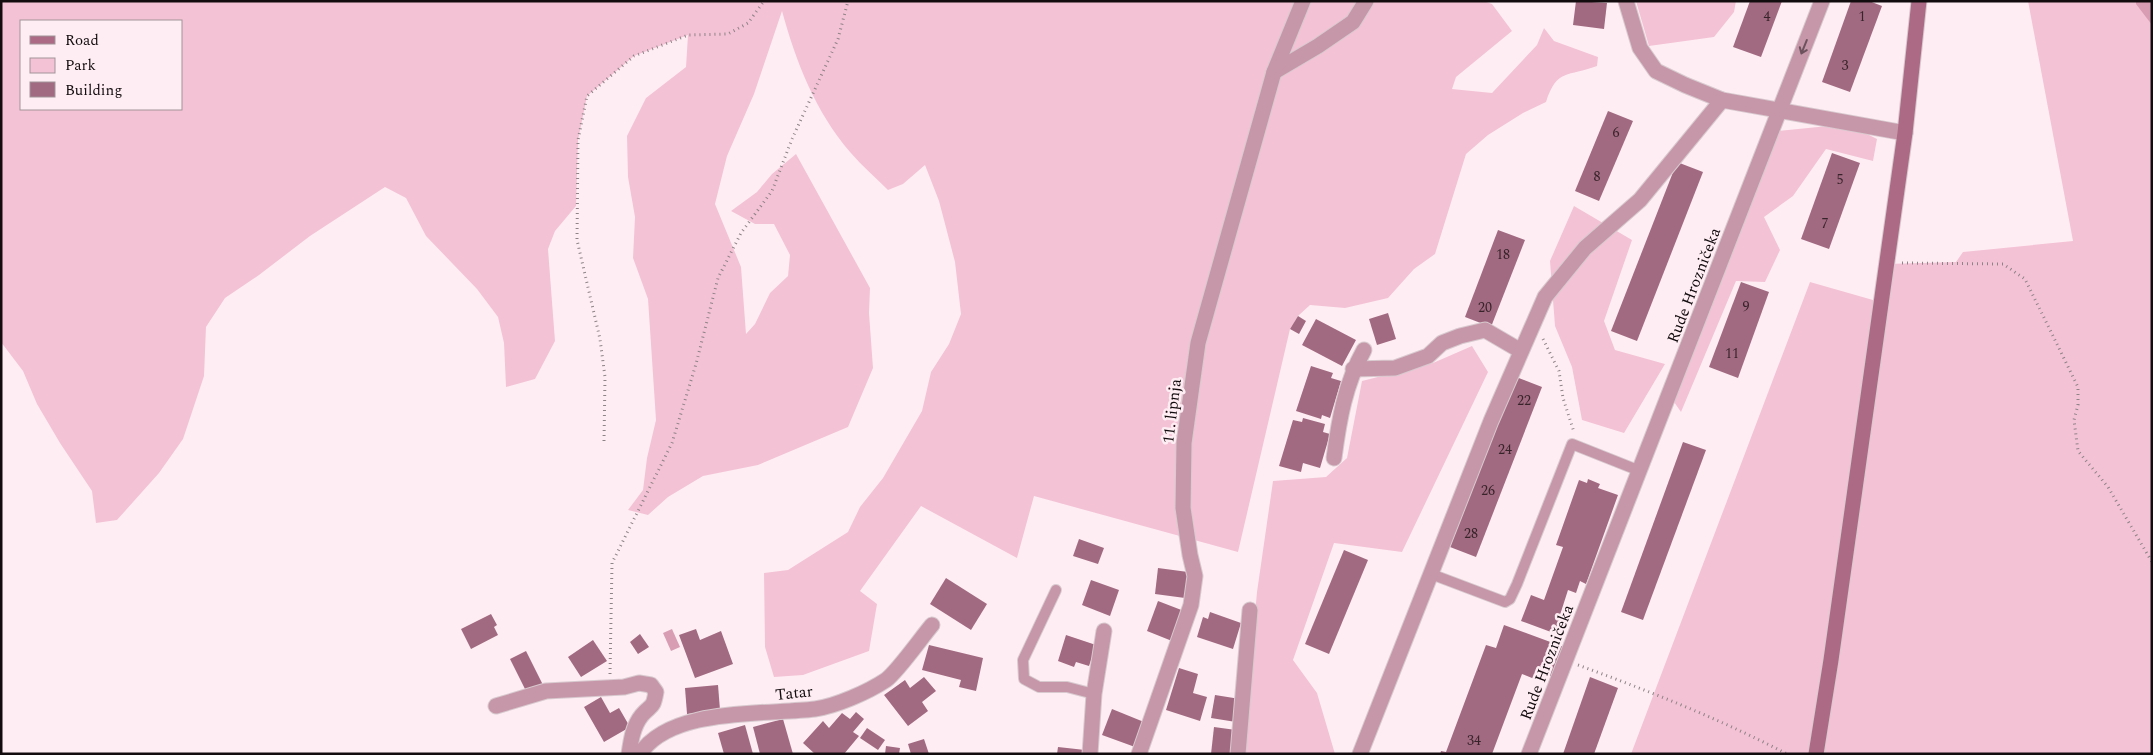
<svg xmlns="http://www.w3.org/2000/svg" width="2153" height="755" font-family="Spectral,serif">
  <rect width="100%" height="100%" fill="#feeef4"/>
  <!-- green -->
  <g fill="#f4c2d5" fill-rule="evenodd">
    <path d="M1,1H1483L1492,4L1512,31L1456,77L1452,89L1492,93L1537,45L1544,28L1554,41L1598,57L1597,66C1568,77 1557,68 1546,102L1523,113L1488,135L1466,154L1435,254L1414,269L1388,298L1345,308L1310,305L1298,316L1290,329L1238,552L1034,496L1017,558L921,506L860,591L877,604L869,651L803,675L774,677L765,647L764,573L788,570L848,532L860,507L883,478L922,411L931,372L949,344L961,314L955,262L939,201L925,165L903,184L888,190C876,178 862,166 850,152C815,111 796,62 782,11L754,94L727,156L715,204L741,267L746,334L755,324L770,293L788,276L790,255L774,224H755L731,211L757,192L772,174L796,154L870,288L869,313L873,368L848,427L758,465L703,476L668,497L648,515L628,510L643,490L647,458L656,420L648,299L633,258L635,217L628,177L627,136L646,98L686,67L688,35L634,56L587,96L578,140L576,206L555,231L548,249L555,341L535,379L506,387L504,343L498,317L477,289L426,236L406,198L385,187L310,236L259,275L225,298L206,327L204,376L183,439L159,473L117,520L96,523L92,491L60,443L37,404L23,371L1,342ZM21,21H181V109H21Z"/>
    <path d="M1636,1H1736L1734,12L1714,37L1649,46Z"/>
    <path d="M2028,1H2136L2152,25V754H1631L1810,282L1880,302L1886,264L1956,262L1963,252L2073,241Z"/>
    <path d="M1828,126L1859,130L1877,139L1873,161L1826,149L1793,196L1764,217L1780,250L1765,282L1736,281L1681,412L1674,402L1777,131Z"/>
    <path d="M1574,206L1632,240L1604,321L1615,350L1665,364L1624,433L1582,420L1572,367L1555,326L1550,261Z"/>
    <path d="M1472,346L1488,372L1402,552L1334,543L1293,660L1317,693L1335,754H1242L1257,592L1273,481L1326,477L1347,458L1362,381L1433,363Z"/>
  </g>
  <!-- water -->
  <g fill="#d89db3">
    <path d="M2136,1H2152V25L2136,4Z"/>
    <path d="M672,629L680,647L671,651L663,633Z"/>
  </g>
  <!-- building -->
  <g fill="#a26a80">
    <path d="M1576,1L1607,3L1604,29L1573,25Z"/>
    <path d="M1750,1H1782L1761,57L1733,47Z"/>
    <path d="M1851,1H1869L1882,6L1850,92L1822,82Z"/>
    <path d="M1608,111L1633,121L1599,201L1575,191Z"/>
    <path d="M1832,153L1860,163L1829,249L1801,239Z"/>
    <path d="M1677,162L1703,172L1637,341L1611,331Z"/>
    <path d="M1498,230L1525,240L1491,327L1465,317Z"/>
    <path d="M1741,282L1769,292L1738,378L1709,367Z"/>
    <path d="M1388,313L1396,339L1377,345L1369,319Z"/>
    <path d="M1298,316L1306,321L1299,334L1290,329Z"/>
    <path d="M1316,319L1356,340L1342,366L1302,345Z"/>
    <path d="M1311,366L1333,373L1331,378L1341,381L1330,418L1322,415L1321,419L1296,411Z"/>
    <path d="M1516,377L1542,387L1476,557L1450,547Z"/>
    <path d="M1303,418L1325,424L1323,432L1330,434L1320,468L1303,463L1301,472L1279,466L1293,420L1302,422Z"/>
    <path d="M1683,442L1706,450L1643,620L1621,612Z"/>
    <path d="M1588,479L1600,484L1598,488L1618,495L1586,584L1580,581L1576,593L1568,590L1560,615L1566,617L1559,635L1521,621L1531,595L1544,600L1563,547L1556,545L1579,480L1587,483Z"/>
    <path d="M1079,539L1104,548L1098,564L1073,556Z"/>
    <path d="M1344,550L1368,560L1329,654L1305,644Z"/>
    <path d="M1158,568L1188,572L1185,598L1155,594Z"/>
    <path d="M946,578L987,604L971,630L930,604Z"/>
    <path d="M1091,580L1119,590L1110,616L1082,605Z"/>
    <path d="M1158,601L1184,611L1172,641L1147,631Z"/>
    <path d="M1210,612L1241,623L1233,649L1197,637L1203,617L1208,619Z"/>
    <path d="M491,614L497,625L494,627L498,635L471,649L461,629Z"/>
    <path d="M1504,625L1564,647L1553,677L1540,672L1537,680L1522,674L1492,754H1440L1441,751L1446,752L1486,645L1496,648Z"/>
    <path d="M696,629L700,640L721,631L733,664L695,678L679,635Z"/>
    <path d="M640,634L649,647L638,654L630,642Z"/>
    <path d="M1066,635L1096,645L1089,666L1076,662L1074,667L1058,661Z"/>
    <path d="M593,640L607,661L581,677L568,657Z"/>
    <path d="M929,645L983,658L976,691L959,687L961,680L922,670Z"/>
    <path d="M526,651L543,685L527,693L510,659Z"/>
    <path d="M1179,668L1198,674L1193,693L1207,697L1200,721L1166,710Z"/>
    <path d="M924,677L936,691L922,702L928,711L908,726L884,695L905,680L910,688Z"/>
    <path d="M1590,677L1618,688L1594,754H1563Z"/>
    <path d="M718,685L720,710L687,714L685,688Z"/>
    <path d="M1215,695L1240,699L1236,722L1211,718Z"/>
    <path d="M601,697L610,713L619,708L630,727L604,742L584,707Z"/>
    <path d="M1112,709L1144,722L1135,747L1102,735Z"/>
    <path d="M856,712L864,719L853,732L859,736L844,754H815L803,743L823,721L829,728L842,713L850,719Z"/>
    <path d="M783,719L793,754H760L753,727Z"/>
    <path d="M745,725L753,754H724L718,733Z"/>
    <path d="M1214,727L1236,730L1233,754H1211Z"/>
    <path d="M867,728L885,740L878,750L860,738Z"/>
    <path d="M924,739L929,754H911L908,744Z"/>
    <path d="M886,746L900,748L899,754H885Z"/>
    <path d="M1058,747L1085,750V754H1057Z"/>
  </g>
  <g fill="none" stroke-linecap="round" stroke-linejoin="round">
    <!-- service casing -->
    <g stroke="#d8cacf" stroke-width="12">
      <g id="service">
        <path d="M1431,574L1505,602L1510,599L1517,584L1572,444L1640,471"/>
        <path d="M1056,590L1023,660L1024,679L1039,687H1067L1094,694"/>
      </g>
    </g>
    <!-- minor casing -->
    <g stroke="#d8cacf" stroke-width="17">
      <g id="minor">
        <path d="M1626,1L1640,48L1656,71L1685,85L1722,100L1905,133"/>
        <path d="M1274,72L1318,46L1353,22L1366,1"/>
        <path d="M1353,369L1395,368L1428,356L1442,343L1460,336L1485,330L1521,351"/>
        <path d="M1334,458C1339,420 1345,384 1364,350"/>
        <path d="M496,706L546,691L624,687L639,683L651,685L656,692C653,709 652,704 642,715C633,726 631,740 629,754"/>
        <path d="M640,754C670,707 766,715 815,709C836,706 868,692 886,680C898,671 921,638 932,625"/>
        <path d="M1090,754L1094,694L1104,631"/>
        <path d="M1139,754L1191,605L1195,576L1190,555L1183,508L1184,443L1198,343L1274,72L1303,1"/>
        <path d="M1238,754L1250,610"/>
        <path d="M1360,754L1491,421L1545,297L1585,248L1640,200L1722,100"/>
        <path d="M1529,754L1822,1"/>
      </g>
    </g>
    <!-- secondary casing -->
    <g stroke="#d8cacf" stroke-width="17">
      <path id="secondary" d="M1816,754L1831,660L1905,133L1919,1"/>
    </g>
    <!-- path -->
    <g stroke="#8e8387" stroke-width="3" stroke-dasharray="1 4" stroke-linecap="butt">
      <path d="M1902,263L2003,264L2025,279L2078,387V405L2074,420L2078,451L2108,487L2152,562"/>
      <path d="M1543,339L1559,371L1563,398L1574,432"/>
      <path d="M604,441L605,377L600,339L577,240L578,140L587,96L634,56L688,35L728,34L748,23L764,1"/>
      <path d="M1578,665C1649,691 1720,719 1787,754"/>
      <path d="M610,674L612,563L672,443L696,364L718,278L741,233L772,191L792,139L838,39L848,1"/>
    </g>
    <!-- service -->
    <use href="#service" stroke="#c697a9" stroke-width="10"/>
    <!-- minor -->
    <use href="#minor" stroke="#c697a9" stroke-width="15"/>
    <!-- secondary -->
    <use href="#secondary" stroke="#ad6a85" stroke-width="15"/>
  </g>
  <!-- one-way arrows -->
  <defs><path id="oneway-shaft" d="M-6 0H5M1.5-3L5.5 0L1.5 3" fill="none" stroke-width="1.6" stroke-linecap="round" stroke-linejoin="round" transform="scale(1.25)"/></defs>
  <use stroke="#6c525c" href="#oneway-shaft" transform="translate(1804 47) rotate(112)"/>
  <g text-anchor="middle" stroke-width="5" stroke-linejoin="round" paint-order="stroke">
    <!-- number labels -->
    <g font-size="14" fill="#37242b">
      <text x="1767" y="21">4</text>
      <text x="1862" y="21">1</text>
      <text x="1845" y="70">3</text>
      <text x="1616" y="137">6</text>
      <text x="1597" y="181">8</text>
      <text x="1840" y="184">5</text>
      <text x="1825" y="228">7</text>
      <text x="1503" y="259">18</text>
      <text x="1746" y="311">9</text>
      <text x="1485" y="312">20</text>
      <text x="1732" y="358">11</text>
      <text x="1524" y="405">22</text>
      <text x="1505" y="454">24</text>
      <text x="1488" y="495">26</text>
      <text x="1471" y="538">28</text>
      <text x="1474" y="745">34</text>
    </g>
    <!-- street labels -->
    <g font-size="16" fill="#130c0f" stroke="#feeef4">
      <text transform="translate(1693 285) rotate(-69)" y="6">Rude Hrozničeka</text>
      <text transform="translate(1171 411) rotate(-83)" y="6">11. lipnja</text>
      <text transform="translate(1546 662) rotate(-69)" y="6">Rude Hrozničeka</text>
      <text transform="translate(794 692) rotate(-6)" y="6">Tatar</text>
    </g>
  </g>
  <!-- border -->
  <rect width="2153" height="755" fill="none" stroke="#130c0f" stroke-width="5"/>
  <!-- legend -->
  <rect x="20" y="20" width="162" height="90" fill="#feeef4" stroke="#a09498"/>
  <rect x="30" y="36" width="25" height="8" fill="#ad6a85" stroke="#a09498"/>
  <text x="65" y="45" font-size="15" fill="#130c0f">Road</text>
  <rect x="30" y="58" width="25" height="15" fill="#f4c2d5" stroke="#a09498"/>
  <text x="65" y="70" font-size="15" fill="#130c0f">Park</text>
  <rect x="30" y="82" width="25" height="15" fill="#a26a80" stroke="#a09498"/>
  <text x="65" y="95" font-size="15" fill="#130c0f">Building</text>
</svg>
